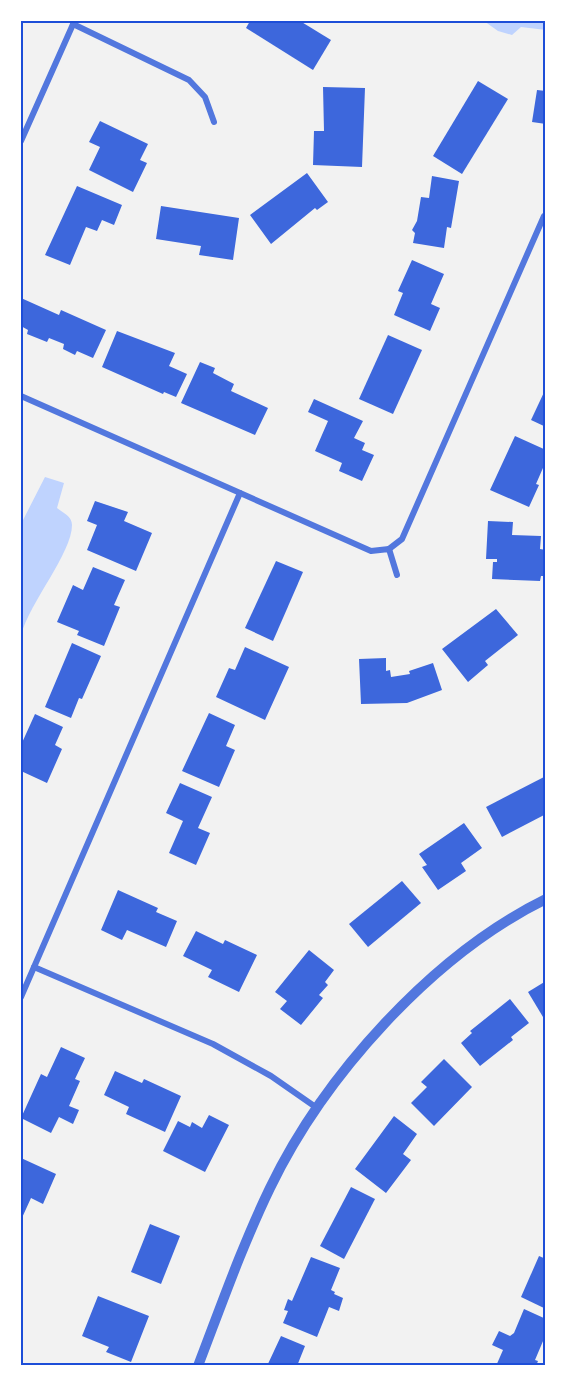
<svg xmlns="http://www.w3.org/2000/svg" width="567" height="1387" font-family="Helvetica,sans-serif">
  <rect width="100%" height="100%" fill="#f2f2f2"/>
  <!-- water -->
  <g fill="#bfd3fe">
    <path d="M484,21H546V30L521,27L512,35L498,31Z"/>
    <path d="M45,477L64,483L57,508C63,513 72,516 72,525C72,553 30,602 21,635V524Z"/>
  </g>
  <!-- building -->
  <g fill="#3d67dc">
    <path d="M250,21H300L331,40L313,70L246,28Z"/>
    <path d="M478,81L508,99L462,174L433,156Z"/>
    <path d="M323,87L365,88L362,167L313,165L314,131H324Z"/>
    <path d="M537,90L546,91V124L532,122Z"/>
    <path d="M100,121L148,144L140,160L147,163L133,192L89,170L100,147L89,142Z"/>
    <path d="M307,173L328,202L317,210L315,208L271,244L250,215Z"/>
    <path d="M432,176L459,181L451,228L447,227L444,248L413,243L415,233L412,230L417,221L421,197L429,198Z"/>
    <path d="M77,186L122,205L114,225L102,220L97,231L86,227L70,265L45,255Z"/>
    <path d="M161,206L239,218L233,260L199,255L201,246L156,239Z"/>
    <path d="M412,260L444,274L431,304L440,308L430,331L394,315L403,293L398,291Z"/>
    <path d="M21,298L59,315L61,310L106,330L93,358L77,351L75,355L63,349L64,344L49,338L47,342L27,334L28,330L21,326Z"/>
    <path d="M117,331L175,353L169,366L187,374L176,397L164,392L163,394L102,367Z"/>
    <path d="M388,335L422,350L393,414L359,399Z"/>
    <path d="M200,362L215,368L213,373L234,384L231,391L268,408L255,435L181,403Z"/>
    <path d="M546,388V427L531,420Z"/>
    <path d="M314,399L363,421L354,438L365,443L362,450L374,455L362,481L339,471L342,463L315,451L328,421L308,412Z"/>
    <path d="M515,436L546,450V461L536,484L539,485L529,507L490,490Z"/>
    <path d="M95,501L128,512L124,521L152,533L136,571L87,550L97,525L87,521Z"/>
    <path d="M488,521L513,522L512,535L541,536L540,549L546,550V576H541L540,581L492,579L493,562H497V559H486Z"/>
    <path d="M276,561L303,572L273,641L245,628Z"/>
    <path d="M93,567L125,580L114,605L120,607L104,646L77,635L79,631L57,622L73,585L83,590Z"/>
    <path d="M496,609L518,635L485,661L488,665L468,682L442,649Z"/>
    <path d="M72,643L101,656L82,699L79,698L71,718L45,707Z"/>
    <path d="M245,647L289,667L265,720L216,697L229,668L235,670Z"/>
    <path d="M386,658V671L390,670L391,677L410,674L409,671L433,663L442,690L407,703L361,704L359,659Z"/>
    <path d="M209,713L235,725L226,746L235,750L219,787L182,771Z"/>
    <path d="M35,714L63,727L55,745L62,749L47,783L21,771V745Z"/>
    <path d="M544,777L546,814L502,837L486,807Z"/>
    <path d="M180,783L212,797L198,828L210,833L196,865L169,853L183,821L166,813Z"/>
    <path d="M464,823L482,848L461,863L466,871L438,890L422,867L427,865L419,854Z"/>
    <path d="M402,881L421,903L368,947L349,924Z"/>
    <path d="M118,890L158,908L156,912L177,921L166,947L127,930L122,940L101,930Z"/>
    <path d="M196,931L223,944L225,940L257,955L239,992L208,977L212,970L183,956Z"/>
    <path d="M309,950L334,970L325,982L328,985L319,995L323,998L301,1025L280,1009L287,1001L275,992Z"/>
    <path d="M546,981V1022L528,992Z"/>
    <path d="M510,999L529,1023L511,1037L513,1040L480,1066L461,1043L472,1033L470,1031Z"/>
    <path d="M61,1047L85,1058L75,1079L80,1081L69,1106L79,1110L73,1124L59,1117L51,1133L21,1118L41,1074L47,1077Z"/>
    <path d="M444,1059L472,1087L434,1126L411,1103L427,1087L421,1082Z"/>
    <path d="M115,1071L142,1083L144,1079L181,1096L165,1132L126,1114L129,1107L104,1095Z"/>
    <path d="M209,1115L229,1125L205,1172L163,1151L178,1121L190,1127L192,1122L202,1128Z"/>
    <path d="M394,1116L417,1134L403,1154L411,1160L386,1193L355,1169Z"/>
    <path d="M21,1158L56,1174L43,1204L31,1198L21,1220Z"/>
    <path d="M351,1187L375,1199L344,1259L320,1246Z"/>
    <path d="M150,1224L180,1236L161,1284L131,1272Z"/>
    <path d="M539,1256L546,1259V1309L521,1297Z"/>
    <path d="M311,1257L340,1268L331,1290L335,1292L334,1294L343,1298L339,1311L329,1307L317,1337L283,1323L288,1311L284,1310L288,1299L292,1301Z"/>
    <path d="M98,1296L149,1316L131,1362L106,1352L109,1347L82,1336Z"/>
    <path d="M524,1309L546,1319V1334L535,1360L538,1361L536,1366H496L503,1350L492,1345L499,1331L510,1336L514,1333Z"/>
    <path d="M281,1336L305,1346L297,1366H267Z"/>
  </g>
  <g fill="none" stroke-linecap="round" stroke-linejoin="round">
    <!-- minor -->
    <g stroke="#5277de" stroke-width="6">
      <path d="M73,24L189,80L205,97L214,122"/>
      <path d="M21,141L74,22"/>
      <path d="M21,396L371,551L389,549L397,575"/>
      <path d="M389,549L402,539L544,216"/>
      <path d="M34,967L213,1044L271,1076L317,1108"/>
      <path d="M21,997L240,493"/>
    </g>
    <!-- tertiary -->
    <path stroke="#5277de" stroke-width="10" d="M198,1366C221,1306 242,1246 270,1188C324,1076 432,955 546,899"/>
  </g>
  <!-- border -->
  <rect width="567" height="1387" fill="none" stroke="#ffffff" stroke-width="45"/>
  <rect x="22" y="22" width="522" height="1342" fill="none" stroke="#1d4ed8" stroke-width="2"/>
</svg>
